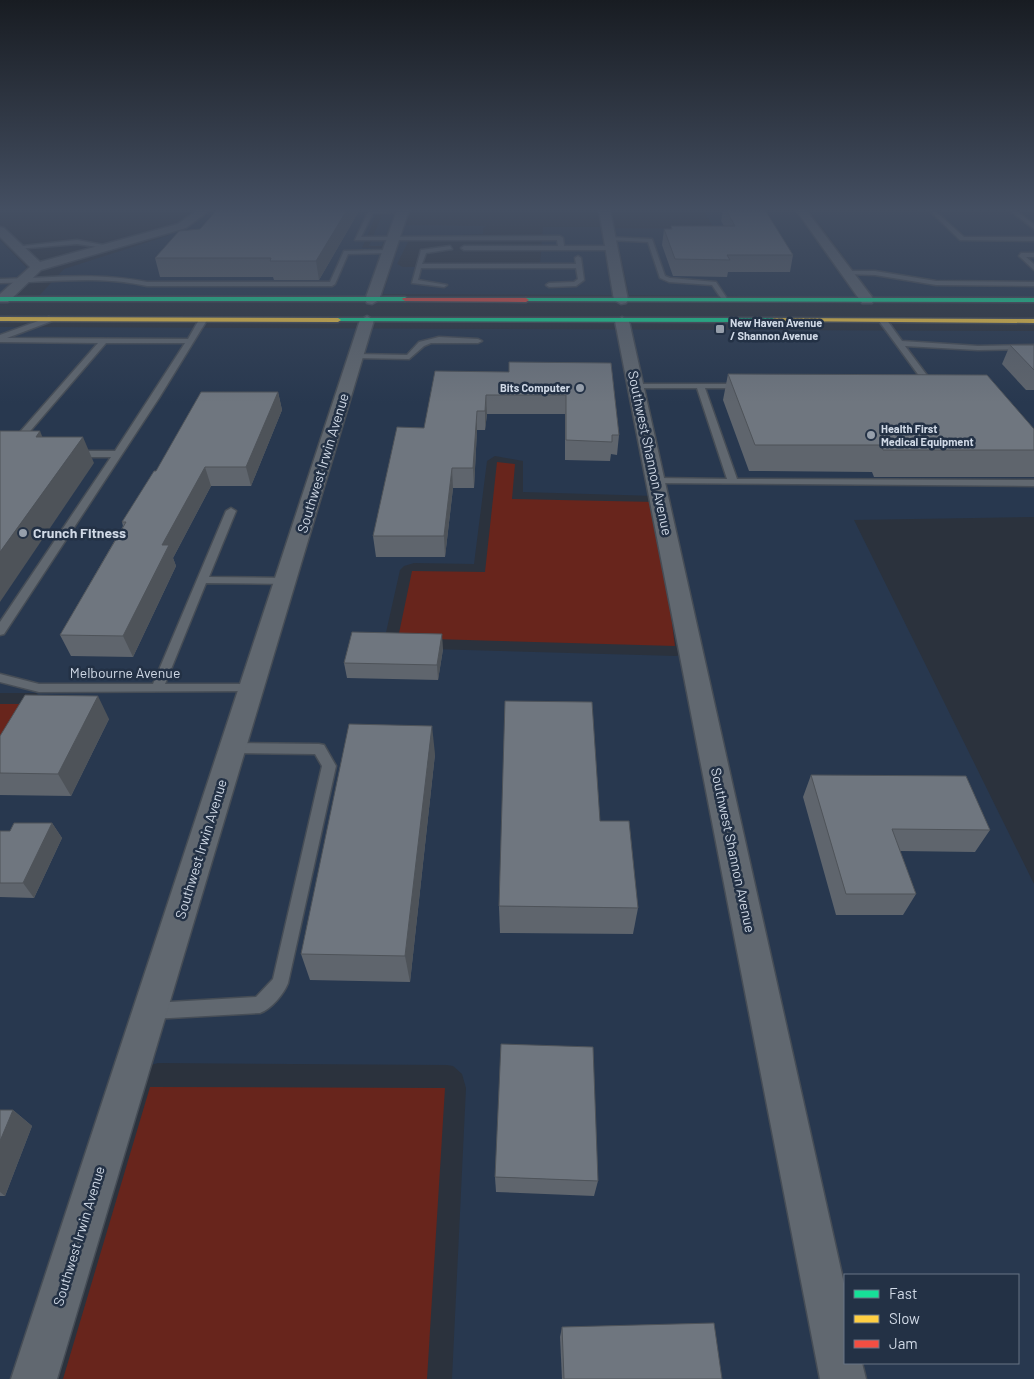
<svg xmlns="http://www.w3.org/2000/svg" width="1034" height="1379" font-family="Barlow,sans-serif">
  <rect width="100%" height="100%" fill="#2b323d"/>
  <!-- built -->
  <g fill="#28384f" fill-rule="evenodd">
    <path d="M216,210H378L362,248L389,249L372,300L36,299L64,269L167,236Z"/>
    <path d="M384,210H396L382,246H369Z"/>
    <path d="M915,210H1034V297H873L810,211H916Z"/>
    <path d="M704,211H795L856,297L629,295L615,228L715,229Z"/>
    <path d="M405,225L486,226L483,228V234L458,235L453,239L409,240L397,264L403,267H533L540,264L543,227H600L612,295L383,294Z"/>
    <path d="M0,240L27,268L1,292H0Z"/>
    <path d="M0,327L1034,331V517L854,520L1034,884V1379H452L466,1088L462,1074L453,1066L447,1065L158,1063L144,1067L38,1379H0V787L41,698L36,693H0ZM495,456L523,461V492L655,496L684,654L676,656L396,648L385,637L400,570L404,566L414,563L474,564L487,461ZM845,1275H1018V1363H845Z"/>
  </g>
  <!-- green -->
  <g fill="#68251c">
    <path d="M497,462L515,464L512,499L656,502L675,646L398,638L412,571L485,572Z"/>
    <path d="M0,704H26L0,747Z"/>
    <path d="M150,1087L445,1088L427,1379H63Z"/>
  </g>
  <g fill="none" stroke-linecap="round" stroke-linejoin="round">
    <!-- lane casing -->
    <g stroke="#464d56" stroke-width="3">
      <g id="lane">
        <path d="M369,210L405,211L373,213L361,237L560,236L563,238L564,246H611L614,248L611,250H464L461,248L464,246H558L557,240H355Z"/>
        <path d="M929,210H934L964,237H1034V241L960,240Z"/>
        <path d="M1009,210H1015L1034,224V229Z"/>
        <path d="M607,237L652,239L665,276L670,278L716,282L728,300L723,301L712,285L669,282L660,278L648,242L609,240Z"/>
        <path d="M77,240L114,247L111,249L77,244L17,249L14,247Z"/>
        <path d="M450,246L452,249L426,253L422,264H576L575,258L578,256L581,258L584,280L576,286L549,287L546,285L549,283L574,282L578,279L576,268H421L418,280L447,285L444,287L412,283L421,250Z"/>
        <path d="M388,250L390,253L348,254L335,284L332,286H147C98,275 50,282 0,283V279C50,278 98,272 147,282H330L344,251Z"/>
        <path d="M1021,253H1034V257H1026L1034,264V270L1019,256Z"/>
        <path d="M847,271H875L936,281L1034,282V286L936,285L875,275L845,274Z"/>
        <path d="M49,317L53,319L52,321L7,338L188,339L200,318L207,320L159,398L4,634L0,635V622L111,457H75L70,454L75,451H115L185,343H106L19,444H13V440L98,343L0,342V335Z"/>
        <path d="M880,319H886L902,341L978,346L1034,345V349L978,350L905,346L935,386L931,388H928L879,321Z"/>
        <path d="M439,337L478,339L482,341L478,343H431L424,346L409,359L356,358L352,356L356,354L407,355L419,342Z"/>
        <path d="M633,384H744L745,386L741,388H705L737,479L1034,480V486L653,483V479L656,478L727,479L697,388H636L632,386Z"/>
        <path d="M231,508L236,511L209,577L288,578L293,581L288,584L206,583L165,684H252L256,685L258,688L256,691L39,692L0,682V674L39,684H153L226,511Z"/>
        <path d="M232,743L319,744L324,745L336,766L288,983C284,994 271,1009 260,1013L152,1019L146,1017L143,1011L146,1005L152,1003L256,997L273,979L322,766L315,754L232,753L227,752L225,748L227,744Z"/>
      </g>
    </g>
    <!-- street casing -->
    <g stroke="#464d56" stroke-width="3">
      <g id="street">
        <path d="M197,210H210L186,228L41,270L8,302H0V294L30,267L0,237V227L4,228L40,262L178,224Z"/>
        <path d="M397,210H409L379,300L372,304L367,303L365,300Z"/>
        <path d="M599,210H610L628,300L626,303L621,304L614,300Z"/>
        <path d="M796,210H806L872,297L874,300L872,303H862Z"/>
        <path d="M367,316L374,320L57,1379H11L360,320Z"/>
        <path d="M622,317L629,321L845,1288V1363H862L866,1379H820L615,321Z"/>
      </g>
    </g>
    <!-- fast casing -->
    <g stroke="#464d56" stroke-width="3">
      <g id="fast">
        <path d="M0,297H405L408,299L405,301H0Z"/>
        <path d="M526,298H1034V302L524,301L523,300Z"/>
        <path d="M338,318H774L777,320L774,322L336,321L335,320Z"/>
      </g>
    </g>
    <!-- slow casing -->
    <g stroke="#464d56" stroke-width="3">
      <g id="slow">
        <path d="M0,317L338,318L341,320L338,322L0,321Z"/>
        <path d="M774,318L1034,319V323L772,321L771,320Z"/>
      </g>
    </g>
    <!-- jam casing -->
    <g stroke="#464d56" stroke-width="3">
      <path id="jam" d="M403,298H526L529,300L526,302L405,301L402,299Z"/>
    </g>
    <!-- lane -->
    <use href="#lane" fill="#616870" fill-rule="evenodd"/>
    <!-- street -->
    <use href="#street" fill="#616870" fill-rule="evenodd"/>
    <!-- fast -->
    <use href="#fast" fill="#16e098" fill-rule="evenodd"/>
    <!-- slow -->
    <use href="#slow" fill="#ffcf43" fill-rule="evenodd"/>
    <!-- jam -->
    <use href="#jam" fill="#f24e42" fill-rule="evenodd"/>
  </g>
  <!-- wall -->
  <g fill="#5f656d">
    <path d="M723,210H765L793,255L790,272H728L727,277L673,276L662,245L664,229H671V226H724L721,221Z"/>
    <path d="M359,211L319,280H274L273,277H160L155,258L200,229Z"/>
    <path d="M1010,345H1034V390H1026L1002,364Z"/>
    <path d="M611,363L619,435L617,455L611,454L610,461L565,460V414H487L485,430H477L474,488H453L445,557H376L373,536L424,428L509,372Z"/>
    <path d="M728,374L1034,429V477H874L872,472L749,471L723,400Z"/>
    <path d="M278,392L282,410L251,486H211L173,558L176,566L133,657L71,656L60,635L123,526L122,522L156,471Z"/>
    <path d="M443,649L438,680L347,678L344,663Z"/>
    <path d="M109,719L71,796L0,795V736Z"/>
    <path d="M435,754L410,982L310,980L301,954Z"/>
    <path d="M811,775L990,830L975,852L900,851L916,894L903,915H836L803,797Z"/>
    <path d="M52,823L62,838L34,898L0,897V831H10Z"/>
    <path d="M499,906L638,908L633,934L500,933Z"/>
    <path d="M0,1110H13L32,1126L5,1196H0Z"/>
    <path d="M495,1177L598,1181L594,1196L496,1192Z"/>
    <path d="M562,1327L722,1379H562L560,1337Z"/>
  </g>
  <!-- shaded-wall -->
  <g fill="#4e5359">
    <path d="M347,210H358L359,211L319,280L316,261Z"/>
    <path d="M278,392L282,410L251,486L246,467Z"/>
    <path d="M486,395L487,414L485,430V411Z"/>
    <path d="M477,411V430L474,488L473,468Z"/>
    <path d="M40,431L51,458L36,437Z"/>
    <path d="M83,437L94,463L0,602V552Z"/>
    <path d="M205,467L211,486L173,558L176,566L133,657L123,636L162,545Z"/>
    <path d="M452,468L453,488L445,557L444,536Z"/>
    <path d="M442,634L443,649L438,680L437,665Z"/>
    <path d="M98,696L109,719L71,796L58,774Z"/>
    <path d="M432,726L435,754L410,982L405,956Z"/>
    <path d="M52,823L62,838L34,898L23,883Z"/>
    <path d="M13,1110L32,1126L5,1196L0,1192V1141Z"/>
  </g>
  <!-- building -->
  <g fill="#6f767f" stroke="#4e5359">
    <path d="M217,210H347L316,261H270L271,258H155L179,231L200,229Z"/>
    <path d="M726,210H765L793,255H727L730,260L675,259L664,229H672L671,226H735Z"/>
    <path d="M1010,345H1034V370Z"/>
    <path d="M509,362L611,363L619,435H612V442L566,440V395H486L485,411H477L473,468H452L444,536H373L397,427L424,428L435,371L509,372Z"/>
    <path d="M728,374L987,375L1034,429V450H883L881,445H755Z"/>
    <path d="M201,392H278L246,467H205L162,545H169L123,636L60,635L126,522H122L154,471H156Z"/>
    <path d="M0,431H40L36,437H83L0,552Z"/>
    <path d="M352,632L442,634L437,665L344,663Z"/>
    <path d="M25,695L98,696L58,774L0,773V736Z"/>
    <path d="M505,701L592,702L600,821H629L638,908L499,906Z"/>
    <path d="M349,724L432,726L405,956L301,954Z"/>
    <path d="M811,775L966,776L990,830L892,829L916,894H846Z"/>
    <path d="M14,823H52L23,883H0V831H10Z"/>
    <path d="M501,1044L593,1047L598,1181L495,1177Z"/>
    <path d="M0,1110H13L0,1141Z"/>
    <path d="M714,1323L722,1379H564L562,1327Z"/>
  </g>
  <!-- sky -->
  <linearGradient id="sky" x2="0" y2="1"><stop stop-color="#181c22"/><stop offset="0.52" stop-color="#444f62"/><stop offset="1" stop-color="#444f62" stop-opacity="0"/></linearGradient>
  <rect width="1034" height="403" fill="url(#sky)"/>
  <!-- markers -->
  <g fill="#969fab" stroke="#233145" stroke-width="2">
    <rect x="715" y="324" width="10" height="10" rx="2.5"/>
    <circle cx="580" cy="388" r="5"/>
    <circle cx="871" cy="435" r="5"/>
    <circle cx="23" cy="533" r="5"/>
  </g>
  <g text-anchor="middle" stroke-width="5" stroke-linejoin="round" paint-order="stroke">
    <!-- far-poi labels -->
    <g font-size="11" font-weight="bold" fill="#d0d9e6" stroke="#233145" text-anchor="start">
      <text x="730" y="327">New Haven Avenue<tspan x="730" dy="13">/ Shannon Avenue</tspan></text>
      <text x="570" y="392" text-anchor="end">Bits Computer</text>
      <text x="881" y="433">Health First<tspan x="881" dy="13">Medical Equipment</tspan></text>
    </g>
    <!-- street labels -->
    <g font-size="14" fill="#d0d9e6" stroke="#233145">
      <text transform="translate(650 453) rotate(78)" y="5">Southwest Shannon Avenue</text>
      <text transform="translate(323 463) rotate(-73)" y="5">Southwest Irwin Avenue</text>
      <text x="125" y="678">Melbourne Avenue</text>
      <text transform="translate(201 849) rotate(-73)" y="5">Southwest Irwin Avenue</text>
      <text transform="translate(733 850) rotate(78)" y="5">Southwest Shannon Avenue</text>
      <text transform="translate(79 1236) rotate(-73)" y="5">Southwest Irwin Avenue</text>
    </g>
    <!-- poi labels -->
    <g font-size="14" font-weight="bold" fill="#d0d9e6" stroke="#233145" text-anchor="start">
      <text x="33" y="538">Crunch Fitness</text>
    </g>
  </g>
  <!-- legend -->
  <rect x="844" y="1274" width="175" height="90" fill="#233145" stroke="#687485"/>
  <rect x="854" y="1290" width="25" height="8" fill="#16e098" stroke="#687485"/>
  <text x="889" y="1299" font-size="15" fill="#d0d9e6">Fast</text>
  <rect x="854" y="1315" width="25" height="8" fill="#ffcf43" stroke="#687485"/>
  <text x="889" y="1324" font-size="15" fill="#d0d9e6">Slow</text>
  <rect x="854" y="1340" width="25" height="8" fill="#f24e42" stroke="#687485"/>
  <text x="889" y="1349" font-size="15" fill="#d0d9e6">Jam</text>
</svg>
